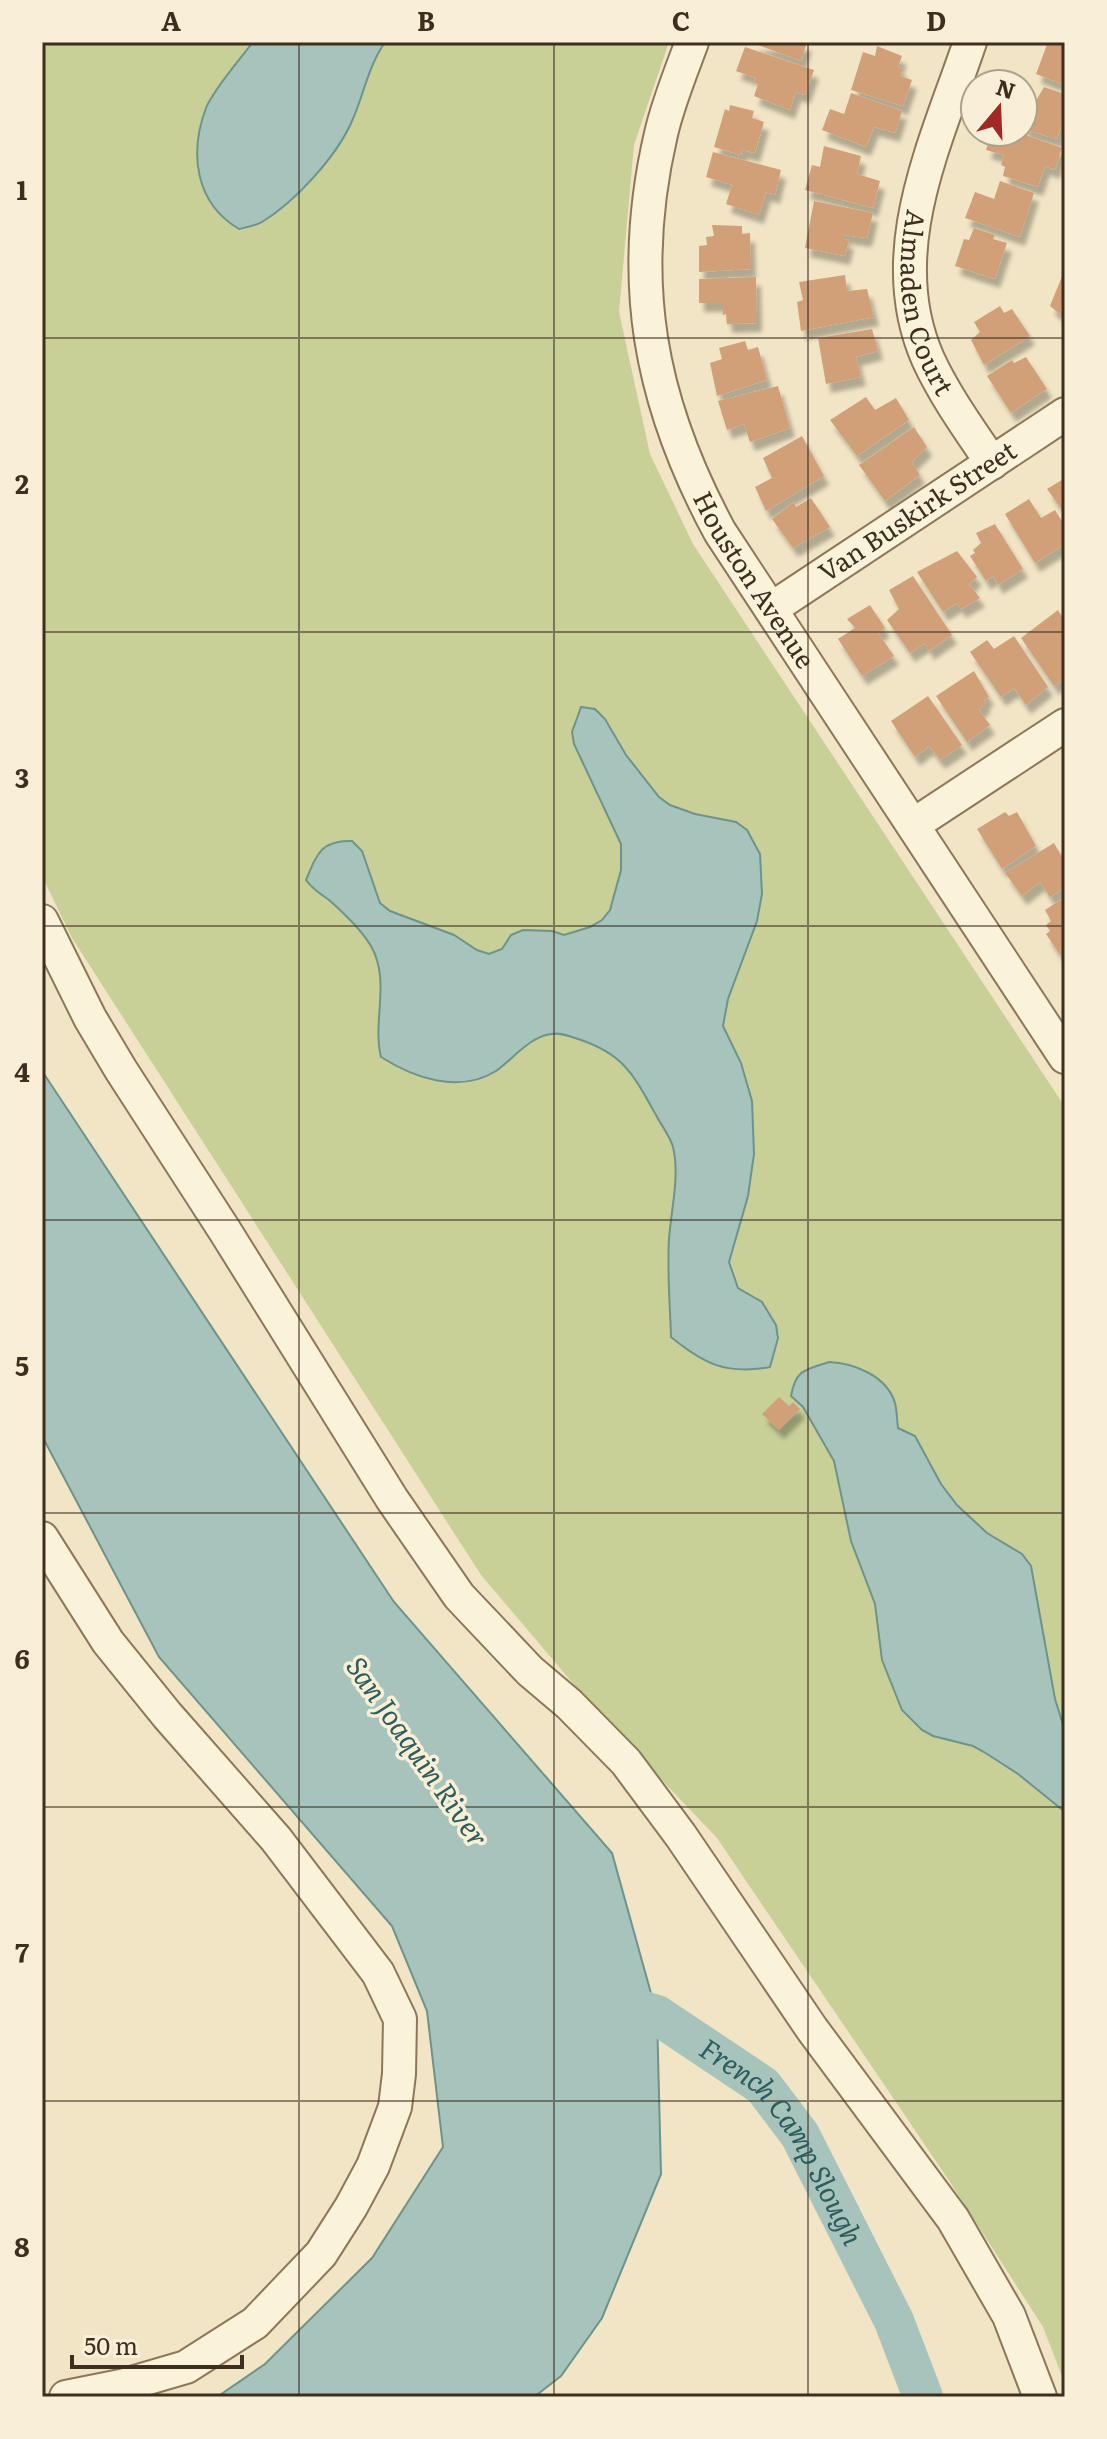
<svg xmlns="http://www.w3.org/2000/svg" width="1107" height="2439" font-family="Literata,serif">
  <defs>
    <filter id="shadow"><feDropShadow dx="5" dy="9" stdDeviation="2" flood-color="#0004"/></filter>
  </defs>
  <rect width="100%" height="100%" fill="#f1e5c5"/>
  <!-- green -->
  <path fill="#c8d098" d="M42,42H669L634,145L619,312L650,454L693,544L1065,1107V2384L1043,2327L948,2179L717,1838L598,1713L481,1575L72,938L42,876Z"/>
  <!-- water -->
  <g fill="#a7c4bc" stroke="#6d938b" stroke-width="2">
    <path d="M253,42H385C368,67 364,94 352,121C337,156 295,202 262,222C255,226 246,227 239,229C195,203 189,153 206,108C213,90 240,59 253,42Z"/>
    <path d="M581,707L595,709L605,719L626,755L659,797L670,805L695,814L736,822L747,830L760,854L762,894L757,921L728,999L723,1026L741,1063L752,1101L754,1154L748,1196L729,1262L738,1288L762,1302L776,1325L778,1338L770,1367C726,1375 704,1364 671,1337C670,1304 667,1271 669,1239C671,1210 680,1176 673,1147C670,1136 661,1125 656,1115C634,1076 625,1055 581,1040C571,1037 561,1032 551,1034C529,1037 513,1059 496,1071C459,1094 414,1078 381,1057C372,1021 391,981 371,946C360,928 345,914 329,900C320,893 313,890 306,880C317,854 321,840 352,841L362,851L380,903L390,911L454,935L477,950L489,954L502,949L511,935L523,930L552,931L564,935L590,927L602,920L610,910L621,870V844L574,744L572,732Z"/>
    <path d="M42,1071L394,1602L612,1853L657,2015L661,2174L602,2318L561,2376L534,2397H217L265,2364L372,2258L443,2147L427,2011L392,1926L159,1657L42,1436Z"/>
    <path d="M829,1362C854,1363 887,1376 895,1403C897,1411 897,1420 898,1428L915,1436L941,1484L957,1505L987,1533L1022,1554L1031,1566L1055,1699L1065,1731V1812L1018,1774L984,1752L973,1746L933,1736L922,1730L902,1710L882,1660L875,1604L851,1541L834,1461L803,1407L791,1396C796,1369 805,1370 829,1362Z"/>
  </g>
  <g fill="none" stroke-linecap="round" stroke-linejoin="round">
    <!-- river -->
    <path stroke="#a7c4bc" stroke-width="40" id="s1" d="M606,1999L657,2015L763,2086L800,2135L894,2321L923,2397"/>
  </g>
  <!-- building -->
  <g fill="#d1a079" filter="url(#shadow)">
    <path d="M750,42H807L801,61Z"/>
    <path d="M1048,42H1065V78L1061,84L1036,74Z"/>
    <path d="M877,46L902,56L898,67L903,69L900,76L912,80L903,106L851,90L863,52L875,56Z"/>
    <path d="M745,47L814,70L805,95L796,92L790,110L754,96L758,84L754,83L756,78L736,71Z"/>
    <path d="M1044,87L1065,94V115L1057,139L1023,129V100L1034,104Z"/>
    <path d="M851,93L902,111L895,133L874,127L866,147L822,130L830,109L844,114Z"/>
    <path d="M730,105L754,111L752,118L764,122L755,153L742,150L741,155L714,147L725,109L729,111Z"/>
    <path d="M992,132H1018L1062,148L1055,170L1045,166L1038,187L1003,176L1005,167L1001,165L1004,155L986,150Z"/>
    <path d="M824,146L861,156L857,174L880,181L873,208L805,190L812,165L820,167Z"/>
    <path d="M713,152L781,170L775,195L766,192L759,215L726,204L732,185L706,177Z"/>
    <path d="M1000,181L1034,193L1020,237L965,218L975,192L994,199Z"/>
    <path d="M814,201L873,213L867,238L844,235V239L849,240L845,256L805,248Z"/>
    <path d="M712,225L742,226V234L750,233L751,269L699,272V246L707,245L706,237L714,236Z"/>
    <path d="M974,228L995,235L993,239L1007,243L995,279L955,266L964,239L969,240Z"/>
    <path d="M1065,269V318L1050,306Z"/>
    <path d="M845,275L847,291L867,289L874,317L801,331L797,302L803,300L799,282Z"/>
    <path d="M756,277L757,323L727,324L726,314L723,315V303H699V279Z"/>
    <path d="M1000,306L1004,313L1012,309L1030,336L984,365L971,340L980,332L974,322Z"/>
    <path d="M872,329L878,351L856,357L861,377L826,384L818,338Z"/>
    <path d="M745,341L748,350L758,347L767,380L717,396L710,363L722,359L719,348Z"/>
    <path d="M1026,357L1047,389L1011,413L987,376L1012,360L1014,363Z"/>
    <path d="M778,386L790,428L750,442L744,424L727,430L718,401Z"/>
    <path d="M866,397L875,410L896,398L909,420L857,456L830,420Z"/>
    <path d="M914,427L927,447L912,462L920,475L885,501L859,465Z"/>
    <path d="M802,436L824,476L766,511L755,487L772,478L763,458Z"/>
    <path d="M1065,478V514L1047,489Z"/>
    <path d="M811,498L830,527L793,548L772,519L794,502L796,507Z"/>
    <path d="M1029,499L1041,518L1055,510L1065,526V544L1035,563L1005,514Z"/>
    <path d="M995,524L1023,569L998,585L993,576L986,581L970,556L975,553L973,550L981,543L976,533Z"/>
    <path d="M957,551L977,577L969,584L980,598L961,609L957,603L943,612L917,572Z"/>
    <path d="M913,576L952,635L929,651L925,643L910,653L887,620L899,609L889,590Z"/>
    <path d="M870,605L885,628L878,633L894,656L862,676L838,639L855,628L847,619Z"/>
    <path d="M1058,610L1065,621V678L1054,686L1021,638Z"/>
    <path d="M1014,636L1048,687L1026,705L1014,688L1001,697L970,652L987,640L994,649Z"/>
    <path d="M974,671L989,697L984,700L986,703L979,710L990,725L967,742L936,696Z"/>
    <path d="M928,696L962,745L940,760L929,746L915,757L891,721Z"/>
    <path d="M1005,812L1009,816L1017,812L1036,846L1002,869L977,829Z"/>
    <path d="M1054,843L1065,862V888L1050,897L1040,882L1022,896L1005,873Z"/>
    <path d="M1065,897V952L1060,955L1046,934L1050,931L1046,925L1051,921L1045,910Z"/>
    <path d="M779,1397L789,1406L793,1402L800,1409L779,1430L762,1414Z"/>
  </g>
  <g fill="none" stroke-linecap="round" stroke-linejoin="round">
    <!-- minor casing -->
    <g stroke="#8d775a" stroke-width="36">
      <g id="minor">
        <path id="s2" d="M692,42C681,72 668,103 661,134C627,280 649,401 720,532L1065,1057"/>
        <path id="s3" d="M970,42C936,143 881,253 928,359C945,396 969,429 992,463"/>
        <path id="s4" d="M771,609L1065,414"/>
        <path d="M913,825L1065,725"/>
        <path d="M42,921L90,1018L121,1070L225,1231L392,1499L459,1596L530,1671L569,1704L626,1762L681,1836L812,2029L953,2219L1009,2316L1040,2397"/>
        <path d="M42,1538L108,1642L167,1715L276,1839L378,1973L400,2019L399,2074L395,2107L373,2166L351,2207L321,2254L255,2323L186,2367L121,2386L66,2397"/>
      </g>
    </g>
    <!-- minor -->
    <use href="#minor" stroke="#fbf2da" stroke-width="32"/>
  </g>
  <!-- grid -->
  <path fill="none" stroke="#3d2e1f" stroke-width="2" stroke-opacity="0.55" d="M299,42V2397M554,42V2397M808,42V2397M42,338H1065M42,632H1065M42,926H1065M42,1220H1065M42,1513H1065M42,1807H1065M42,2101H1065"/>
  <g text-anchor="middle" stroke-width="7" stroke-linejoin="round" paint-order="stroke">
    <!-- street labels -->
    <g font-size="26" fill="#3d2e1f" stroke="#f8efd6">
      <text dy="9" stroke="none"><textPath href="#s3" startOffset="272">Almaden Court</textPath></text>
      <text dy="9" stroke="none"><textPath href="#s4" startOffset="176">Van Buskirk Street</textPath></text>
      <text dy="9" stroke="none"><textPath href="#s2" startOffset="568">Houston Avenue</textPath></text>
    </g>
    <!-- water labels -->
    <g font-size="28" font-style="italic" fill="#2d5d5c" stroke="#f8efd6">
      <text transform="translate(417 1752) rotate(55)" y="10">San Joaquin River</text>
      <text dy="10" stroke="none"><textPath href="#s1" startOffset="236">French Camp Slough</textPath></text>
    </g>
  </g>
  <!-- border -->
  <rect width="1107" height="2439" fill="none" stroke="#f8efd6" stroke-width="88"/>
  <!-- north arrow -->
  <g transform="translate(999 108) rotate(19)"><circle r="38" fill="#f8efd6" stroke="#ada28d" stroke-width="2"/>
  <path d="M0-6L14 30L0 20L-14 30Z" fill="#a02926"/>
  <text y="-12" font-size="22" font-weight="bold" text-anchor="middle" fill="#3d2e1f">N</text>
  </g>
  <!-- scale -->
  <path d="M72 2355v12h170v-12" fill="none" stroke="#3d2e1f" stroke-width="4"/>
  <text x="84" y="2355" font-size="24" fill="#3d2e1f" stroke="#f8efd6" stroke-width="6" paint-order="stroke">50 m</text>
  <rect x="44" y="44" width="1019" height="2351" fill="none" stroke="#3d2e1f" stroke-width="3"/>
  <g font-size="26" text-anchor="middle" font-weight="bold" fill="#3d2e1f">
    <text x="171" y="31">A</text>
    <text x="426" y="31">B</text>
    <text x="681" y="31">C</text>
    <text x="936" y="31">D</text>
    <text x="22" y="200">1</text>
    <text x="22" y="494">2</text>
    <text x="22" y="788">3</text>
    <text x="22" y="1082">4</text>
    <text x="22" y="1376">5</text>
    <text x="22" y="1669">6</text>
    <text x="22" y="1963">7</text>
    <text x="22" y="2257">8</text>
  </g>
</svg>
